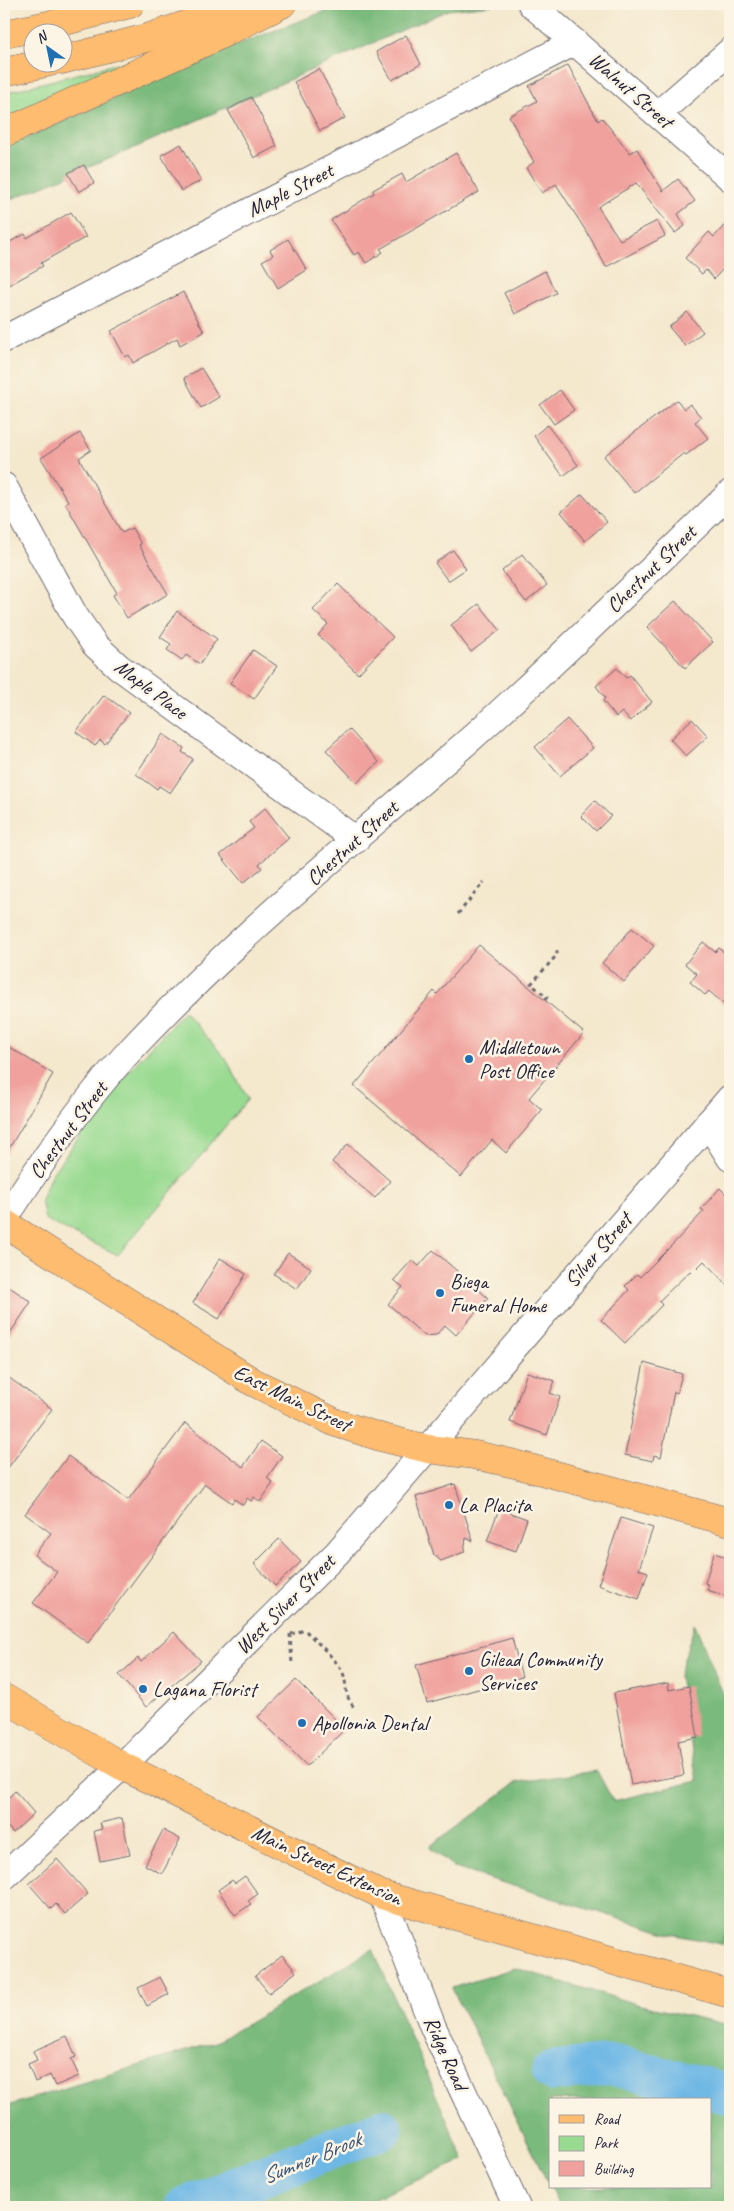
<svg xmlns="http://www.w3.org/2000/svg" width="734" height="2211" font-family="Caveat,sans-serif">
  <rect width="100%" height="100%" fill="#fcf5e5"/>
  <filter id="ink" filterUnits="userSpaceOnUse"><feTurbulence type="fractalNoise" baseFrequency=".02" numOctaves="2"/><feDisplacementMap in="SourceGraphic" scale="10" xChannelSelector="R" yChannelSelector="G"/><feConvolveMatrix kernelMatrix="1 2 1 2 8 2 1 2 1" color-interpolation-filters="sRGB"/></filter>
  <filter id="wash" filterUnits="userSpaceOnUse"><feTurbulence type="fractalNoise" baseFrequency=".0096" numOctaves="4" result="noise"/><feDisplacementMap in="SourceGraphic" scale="20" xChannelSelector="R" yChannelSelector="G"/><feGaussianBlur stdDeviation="1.12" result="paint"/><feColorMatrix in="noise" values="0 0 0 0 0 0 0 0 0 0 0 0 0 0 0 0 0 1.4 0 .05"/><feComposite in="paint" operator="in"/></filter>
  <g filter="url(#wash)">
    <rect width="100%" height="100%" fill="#f4e8cd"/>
    <!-- green -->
    <g fill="#99da91" stroke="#5e7e66">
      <path d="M127,61L135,63L4,119V93Z"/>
      <path d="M184,1011L226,1059L248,1099L118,1255L45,1220L41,1200L51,1175L122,1079Z"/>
      <path d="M730,1924V1946L721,1944Z"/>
    </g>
    <!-- forest -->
    <g fill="#7aba7b" stroke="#4e6e5b">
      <path d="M344,4L492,5L448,10L116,156L4,202V148L207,56Z"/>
      <path d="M695,1624L724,1696L730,1772V1924L721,1944L666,1933L455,1868L429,1847L517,1782L597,1771L613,1801L697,1781L679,1675Z"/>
      <path d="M373,1949L464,2160L355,2207H4V2107L218,2041Z"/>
      <path d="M515,1968L640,2005L730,2025V2207H560L550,2187H710V2100H550V2187L452,1988Z"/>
    </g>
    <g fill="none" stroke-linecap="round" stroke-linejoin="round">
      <!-- river -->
      <g stroke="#6db7e5" stroke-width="41">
        <path d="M552,2071L612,2065L730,2094"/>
        <path d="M185,2207L382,2129"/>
      </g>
    </g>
    <g id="blocks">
      <!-- building -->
      <g fill="#f0a19d">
        <path d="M406,35L421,64L392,80L376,52Z"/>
        <path d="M568,65L598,121L602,118L630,153L637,149L663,191L678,179L695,201L678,214L685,226L675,233L636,183L598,207L620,240L657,221L665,236L606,267L591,239L556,184L542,193L526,168L534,162L509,116L537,101L529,86Z"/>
        <path d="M319,69L345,118L320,131L294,82Z"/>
        <path d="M251,97L277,146L254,158L228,110Z"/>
        <path d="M181,144L201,181L181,191L161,155Z"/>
        <path d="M456,153L479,192L380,249L383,252L366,263L359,252L354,255L331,220L374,193L373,190L402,174L406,182Z"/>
        <path d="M84,165L94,183L79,192L68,173Z"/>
        <path d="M71,212L86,237L41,263L43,266L4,288V245L25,234L27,238Z"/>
        <path d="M730,219V261L714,279L706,270L702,274L685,258L709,232L714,237Z"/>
        <path d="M288,239L307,270L278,288L262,261L273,255L270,250Z"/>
        <path d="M545,271L556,293L515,314L504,293Z"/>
        <path d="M183,292L204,332L180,345L177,338L133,363L129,355L125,357L111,331Z"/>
        <path d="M687,312L703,332L685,346L669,327Z"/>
        <path d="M201,368L219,397L201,408L184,378Z"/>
        <path d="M560,390L574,410L554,424L540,405Z"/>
        <path d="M677,400L684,409L690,404L701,417L695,422L708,438L686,455L684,453L634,493L604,456Z"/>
        <path d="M547,425L578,465L563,476L534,436Z"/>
        <path d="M80,433L91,450L79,458L122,533L132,528L141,544L139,545L168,594L127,618L113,595L117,593L65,503L68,501L41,458Z"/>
        <path d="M582,494L607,522L585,541L561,512Z"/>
        <path d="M453,550L466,569L448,581L435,563Z"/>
        <path d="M522,554L547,585L526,602L502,571Z"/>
        <path d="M338,584L393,637L358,674L318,635L328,624L313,610Z"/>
        <path d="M675,601L713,642L685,668L647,627Z"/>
        <path d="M479,604L500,630L471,652L451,625Z"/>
        <path d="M177,611L217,639L200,664L186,655L182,660L167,650L171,644L160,637Z"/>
        <path d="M253,650L277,666L254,699L230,683Z"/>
        <path d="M617,668L626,678L630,675L652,702L630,721L622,712L616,717L603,701L605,698L596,686Z"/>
        <path d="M104,695L129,713L105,744L100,740L95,746L76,732Z"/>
        <path d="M567,719L593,748L560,776L535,747Z"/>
        <path d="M692,719L708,736L686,756L670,739Z"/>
        <path d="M349,729L379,762L357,783L326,750Z"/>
        <path d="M163,734L184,748L182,752L193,759L170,793L159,786L157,789L136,774Z"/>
        <path d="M595,801L611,816L596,831L581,816Z"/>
        <path d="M265,808L289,838L259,864L262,868L243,883L220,855L254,828L249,822Z"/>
        <path d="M632,928L654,946L624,982L602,963Z"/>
        <path d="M703,942L715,952L719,948L730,958V1010L709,991L705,995L690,982L697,974L685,964Z"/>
        <path d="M479,945L584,1033L529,1098L542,1110L506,1153L492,1140L461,1177L354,1086L434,991L437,994Z"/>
        <path d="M4,1044L53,1074L4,1157Z"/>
        <path d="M348,1144L390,1181L375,1198L332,1162Z"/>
        <path d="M720,1188L730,1198V1288L704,1261L692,1273L690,1271L659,1301L662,1305L625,1343L601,1320L629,1290L625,1286L637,1274L640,1277L672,1245L704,1211L701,1209Z"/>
        <path d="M433,1250L488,1298L456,1335L445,1325L436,1335L425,1336L388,1304L403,1287L394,1280L412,1260L419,1266Z"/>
        <path d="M288,1253L311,1268L297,1289L274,1274Z"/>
        <path d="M220,1258L246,1274L219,1319L193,1303Z"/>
        <path d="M4,1283L31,1302L4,1342Z"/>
        <path d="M644,1363L682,1374L677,1393L674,1392L661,1457L654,1455L653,1461L625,1455Z"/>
        <path d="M527,1372L555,1381L550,1393L560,1397L547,1435L510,1422Z"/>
        <path d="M4,1374L52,1409L4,1473Z"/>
        <path d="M185,1423L243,1467L261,1441L282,1456L267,1478L273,1483L260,1502L254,1497L251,1501L247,1498L243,1505L234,1499L232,1503L205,1484L88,1643L33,1603L57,1572L34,1555L51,1533L25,1514L68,1456L128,1500Z"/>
        <path d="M455,1484L473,1541L466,1538L464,1552L441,1561L434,1555L416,1497Z"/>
        <path d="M499,1509L527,1519L516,1551L487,1541Z"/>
        <path d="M621,1518L653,1528L639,1569L648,1572L639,1599L598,1585Z"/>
        <path d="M279,1539L301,1562L275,1586L254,1564Z"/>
        <path d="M714,1553L730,1558V1597L707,1590L709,1585L705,1583Z"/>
        <path d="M174,1632L201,1661L146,1707L119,1675L138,1658L141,1662Z"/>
        <path d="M512,1638L522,1677L427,1703L416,1665Z"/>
        <path d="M296,1680L345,1729L307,1766L258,1717Z"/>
        <path d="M668,1683L669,1690L689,1686L698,1737L678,1741L684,1775L631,1785L614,1693Z"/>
        <path d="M15,1791L34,1813L13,1833L4,1823V1802Z"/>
        <path d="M122,1818L130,1855L100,1861L94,1831L102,1829L100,1823Z"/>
        <path d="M163,1830L180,1839L162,1874L145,1865Z"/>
        <path d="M57,1859L88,1894L65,1914L56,1904L51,1909L29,1884Z"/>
        <path d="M245,1876L258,1894L248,1901L251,1904L235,1915L218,1890L232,1880L235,1883Z"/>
        <path d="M282,1955L296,1972L269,1993L255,1976Z"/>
        <path d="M160,1977L169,1994L147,2006L138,1988Z"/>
        <path d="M67,2036L76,2057L71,2059L79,2076L55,2086L50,2075L35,2082L28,2064L37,2060L33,2051Z"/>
      </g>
    </g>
  </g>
  <g filter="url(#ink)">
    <use href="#blocks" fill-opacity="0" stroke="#6c676e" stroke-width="1"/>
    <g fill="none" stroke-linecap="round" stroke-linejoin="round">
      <!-- street casing -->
      <g stroke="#6c676e" stroke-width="28">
        <g id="street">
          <path d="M531,4L730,178"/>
          <path d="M659,113L730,51"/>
          <path d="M4,339L575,42"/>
          <path d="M4,486L75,616L95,645L119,667L356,840"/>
          <path d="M708,1123L730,1158"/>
          <path d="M4,1220C41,1163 79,1107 124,1057C231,941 356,840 475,735C562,657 646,574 730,493"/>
          <path d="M4,1877L122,1766L337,1553L730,1098"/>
          <path d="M382,1895L433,2027L517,2207"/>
        </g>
      </g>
      <!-- primary casing -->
      <g stroke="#6c676e" stroke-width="29">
        <g id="primary">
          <path d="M4,1223L253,1382L336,1423L380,1437L428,1449L475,1455L515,1464L730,1522"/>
          <path d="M4,1698L122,1766L382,1895L730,1994"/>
        </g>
      </g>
      <!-- highway casing -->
      <g stroke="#6c676e" stroke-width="29">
        <g id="highway">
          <path d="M4,34L58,23L130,4"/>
          <path d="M62,60L150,37L247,4"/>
          <path d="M4,72L50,62"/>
          <path d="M4,133L212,39L282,4"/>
        </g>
      </g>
      <!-- path -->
      <g stroke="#6c676e" stroke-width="3" stroke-dasharray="4 4" stroke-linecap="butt">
        <path d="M458,914L484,882"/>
        <path d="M545,1000L547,997L531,984L557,955V947"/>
        <path d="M290,1634L292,1664"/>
        <path d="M291,1634L305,1630C315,1641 341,1663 344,1676C348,1692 343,1692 355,1709"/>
      </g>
      <!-- street -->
      <use href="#street" stroke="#fff" stroke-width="26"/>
      <!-- primary -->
      <use href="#primary" stroke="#fdbc70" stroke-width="28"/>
      <!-- highway -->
      <use href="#highway" stroke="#fdbc70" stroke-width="28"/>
    </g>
  </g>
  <!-- markers -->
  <g fill="#1f6fb2" stroke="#fcf5e5" stroke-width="2">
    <circle cx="469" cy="1059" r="5"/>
    <circle cx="440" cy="1293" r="5"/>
    <circle cx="449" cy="1505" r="5"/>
    <circle cx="469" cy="1671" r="5"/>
    <circle cx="143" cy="1689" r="5"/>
    <circle cx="302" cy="1723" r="5"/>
  </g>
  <g text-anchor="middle" stroke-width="5" stroke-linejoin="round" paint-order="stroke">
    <!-- street labels -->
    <g font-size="21" fill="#22223b" stroke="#fcf5e5">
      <text transform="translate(631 90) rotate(41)" y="7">Walnut Street</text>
      <text transform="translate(290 190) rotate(-27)" y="7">Maple Street</text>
      <text transform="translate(651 569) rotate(-44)" y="7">Chestnut Street</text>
      <text transform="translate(151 689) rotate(37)" y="7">Maple Place</text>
      <text transform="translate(352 843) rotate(-42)" y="7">Chestnut Street</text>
      <text transform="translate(68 1130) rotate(-53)" y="7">Chestnut Street</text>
      <text transform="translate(598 1250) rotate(-49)" y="7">Silver Street</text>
      <text transform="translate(292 1398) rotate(26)" y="7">East Main Street</text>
      <text transform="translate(285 1604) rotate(-45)" y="7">West Silver Street</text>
      <text transform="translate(327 1865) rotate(25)" y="7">Main Street Extension</text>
      <text transform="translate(446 2053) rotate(66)" y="7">Ridge Road</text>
    </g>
    <!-- poi labels -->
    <g font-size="21" fill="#22223b" stroke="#fcf5e5" text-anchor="start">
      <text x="479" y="1054">Middletown<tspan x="479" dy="24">Post Office</tspan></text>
      <text x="450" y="1288">Biega<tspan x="450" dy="24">Funeral Home</tspan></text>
      <text x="459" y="1512">La Placita</text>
      <text x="479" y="1666">Gilead Community<tspan x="479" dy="24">Services</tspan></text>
      <text x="153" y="1696">Lagana Florist</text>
      <text x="312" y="1730">Apollonia Dental</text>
    </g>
    <!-- water labels -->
    <g font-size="22" font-style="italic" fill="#3c5676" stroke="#fcf5e5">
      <text transform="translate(311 2157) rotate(-22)" y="8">Sumner Brook</text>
    </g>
  </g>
  <!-- margin -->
  <rect width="734" height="2211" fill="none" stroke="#fcf5e5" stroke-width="20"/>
  <!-- legend -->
  <rect x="549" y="2098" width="162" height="90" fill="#fcf5e5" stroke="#a5a1a1"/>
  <rect x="559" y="2115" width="25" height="8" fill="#fdbc70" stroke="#a5a1a1"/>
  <text x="594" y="2124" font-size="15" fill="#22223b">Road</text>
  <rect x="559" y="2136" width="25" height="15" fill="#99da91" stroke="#a5a1a1"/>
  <text x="594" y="2148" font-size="15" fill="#22223b">Park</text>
  <rect x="559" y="2161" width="25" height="15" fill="#f0a19d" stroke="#a5a1a1"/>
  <text x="594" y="2174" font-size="15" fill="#22223b">Building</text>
  <!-- north arrow -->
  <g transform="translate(48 48) rotate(327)"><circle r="24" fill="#fcf5e5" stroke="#a5a1a1"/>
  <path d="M0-4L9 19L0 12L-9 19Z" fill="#1f6fb2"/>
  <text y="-8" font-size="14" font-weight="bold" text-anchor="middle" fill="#22223b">N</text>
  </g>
</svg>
